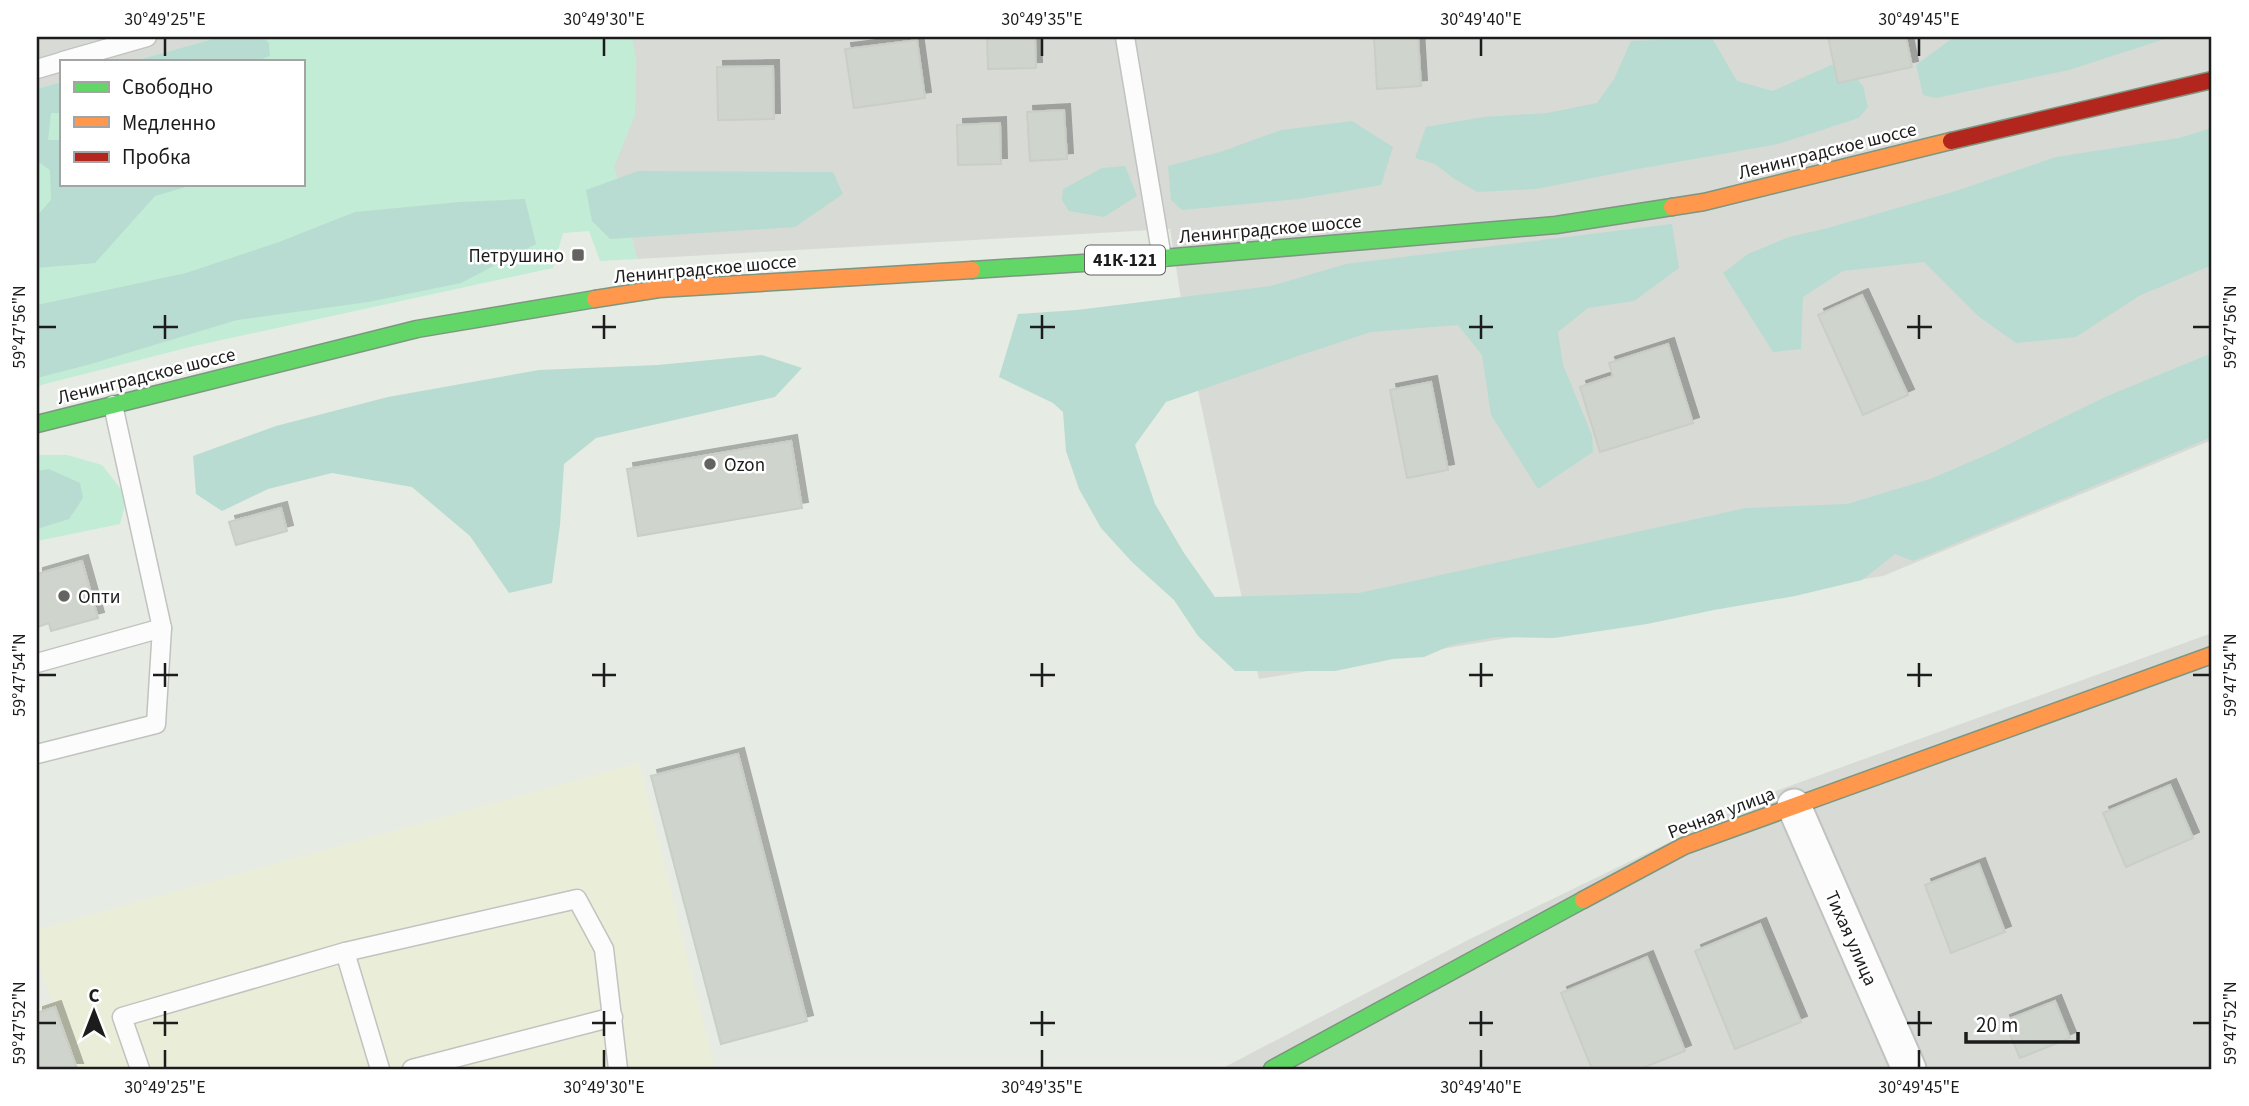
<svg xmlns="http://www.w3.org/2000/svg" width="2249" height="1106" font-family="'Source Sans 3',sans-serif">
  <defs>
    <filter id="shadow"><feDropShadow dx="6" dy="-6" stdDeviation="0" flood-color="#0004"/></filter>
  </defs>
  <rect width="100%" height="100%" fill="#e6ebe4"/>
  <!-- residential -->
  <g fill="#d8dad6">
    <path d="M37,37H220L134,61H61V82L37,89Z"/>
    <path d="M581,37H2212V440L1883,576L1259,679L1188,343L1170,229L637,259Z"/>
    <path d="M2212,633V1069H1221L1468,940L1773,792Z"/>
  </g>
  <!-- commercial -->
  <path fill="#eaeed8" d="M639,763L715,1069H37V1007L52,1002L37,959V930Z"/>
  <!-- grass -->
  <g fill="#c2ecd6">
    <path d="M220,37H632L636,58L635,115L614,167L637,259L600,261L589,231L563,233L553,268L194,346L37,386V89L61,82V184H303V61H134Z"/>
    <path d="M37,455H67L102,465L127,497L120,524L37,541Z"/>
  </g>
  <!-- forest -->
  <g fill="#b8dcd1">
    <path d="M220,37H262L269,43L270,56L257,61H134Z"/>
    <path d="M1954,37H2171L2069,70L1936,98L1923,95L1916,65Z"/>
    <path d="M1712,38L1737,81L1773,91L1831,65L1848,69L1863,86L1868,107L1859,118L1778,144L1638,169L1536,189L1477,192L1453,178L1435,164L1415,158L1426,127L1483,117L1547,113L1597,103L1614,79L1631,41Z"/>
    <path d="M61,82V113H51L48,140H61V184H196L155,196L95,263L37,268V216L51,200L50,170L37,161V89Z"/>
    <path d="M1352,121L1393,147L1381,185L1299,199L1182,210L1171,200L1168,166L1223,151L1281,130Z"/>
    <path d="M2212,128V265L2139,296L2076,337L2016,343L1978,316L1924,262L1843,271L1803,297L1801,349L1773,352L1723,273L1748,254L1789,237L1828,228L1959,190L2056,157L2179,138Z"/>
    <path d="M1125,166L1137,196L1104,217L1069,211L1062,200L1063,189L1102,168Z"/>
    <path d="M638,171L833,172L843,194L795,227L610,239L592,221L586,190Z"/>
    <path d="M525,199L536,244L461,283L368,302L237,320L91,364L37,378V305L186,273L279,242L355,212L460,202Z"/>
    <path d="M1672,224L1679,268L1634,301L1588,308L1558,332L1563,365L1592,435L1593,452L1538,489L1491,415L1482,355L1458,325L1371,332L1295,357L1166,402L1135,445L1155,504L1184,553L1215,597L1359,593L1746,508L1847,504L1930,479L1991,453L2105,397L2212,353V437L1913,561L1895,554L1862,580L1795,596L1714,610L1647,624L1554,638L1496,637L1452,645L1424,657L1393,659L1335,671H1235L1198,636L1174,600L1132,562L1101,528L1079,489L1066,451L1063,412L1053,403L999,377L1018,314L1077,310L1271,286L1346,264Z"/>
    <path d="M762,355L802,368L775,397L596,438L564,464L560,525L552,583L509,593L470,536L412,487L332,473L268,489L222,511L196,494L193,456L276,426L388,397L539,370L658,365Z"/>
    <path d="M49,469L80,483L83,498L69,519L37,529V471Z"/>
  </g>
  <!-- building -->
  <g fill="#cfd4cc" stroke="#c9cec6" stroke-width="2" filter="url(#shadow)">
    <path d="M987,37H1035L1036,68L988,69Z"/>
    <path d="M1374,37H1418L1421,86L1377,89Z"/>
    <path d="M1828,37H1906L1912,67L1838,83Z"/>
    <path d="M917,40L925,98L854,108L845,49Z"/>
    <path d="M773,66L774,119L718,120L717,67Z"/>
    <path d="M1064,110L1067,159L1030,161L1027,112Z"/>
    <path d="M1000,123L1001,164L958,165L957,125Z"/>
    <path d="M1862,295L1908,395L1863,415L1818,315Z"/>
    <path d="M1668,344L1693,423L1600,452L1580,387L1613,376L1609,363Z"/>
    <path d="M1431,382L1448,470L1407,478L1390,390Z"/>
    <path d="M791,441L802,508L638,536L627,469Z"/>
    <path d="M281,508L287,531L236,545L229,522Z"/>
    <path d="M82,561L98,618L51,631L49,623L37,627V574Z"/>
    <path d="M738,754L807,1021L721,1044L651,776Z"/>
    <path d="M2170,785L2193,838L2126,867L2103,813Z"/>
    <path d="M1979,864L2005,932L1951,953L1925,885Z"/>
    <path d="M1760,924L1801,1022L1735,1049L1695,951Z"/>
    <path d="M1647,957L1685,1051L1640,1069H1592L1561,993Z"/>
    <path d="M2055,1001L2070,1038L2020,1058L2004,1021Z"/>
    <path d="M55,1007L77,1069H37V1013Z"/>
  </g>
  <g fill="none" stroke-linecap="round" stroke-linejoin="round">
    <!-- lane casing -->
    <g stroke="#c1c3c0" stroke-width="21">
      <g id="lane">
        <path d="M1125,37L1162,258"/>
        <path d="M63,61L147,37"/>
        <path d="M37,69L61,62"/>
        <path d="M37,663L162,628L113,405"/>
        <path d="M37,754L156,724L162,628"/>
        <path d="M345,952L380,1069"/>
        <path d="M140,1069L122,1017L345,952L577,899L604,949L618,1069"/>
        <path d="M412,1069L613,1017"/>
      </g>
    </g>
    <!-- street casing -->
    <g stroke="#c1c3c0" stroke-width="37">
      <path id="street" d="M1794,806L1909,1069"/>
    </g>
    <!-- fast casing -->
    <g stroke="#7d967f" stroke-width="19">
      <g id="fast">
        <path d="M972,270L1162,258L1556,225L1672,207"/>
        <path d="M37,424L417,329L595,299"/>
        <path d="M1272,1069L1583,900"/>
      </g>
    </g>
    <!-- slow casing -->
    <g stroke="#7d967f" stroke-width="19">
      <g id="slow">
        <path d="M1672,207L1704,202L1951,141"/>
        <path d="M595,299L659,289L972,270"/>
        <path d="M1583,900L1684,846L2212,655"/>
      </g>
    </g>
    <!-- jam casing -->
    <g stroke="#7d967f" stroke-width="19">
      <path id="jam" d="M1951,141L2212,80"/>
    </g>
    <!-- lane -->
    <use href="#lane" stroke="#fbfcfb" stroke-width="18"/>
    <!-- street -->
    <use href="#street" stroke="#fbfcfb" stroke-width="33"/>
    <!-- fast -->
    <use href="#fast" stroke="#63d668" stroke-width="16"/>
    <!-- slow -->
    <use href="#slow" stroke="#ff974d" stroke-width="16"/>
    <!-- jam -->
    <use href="#jam" stroke="#b3261e" stroke-width="16"/>
  </g>
  <!-- ticks -->
  <path fill="none" stroke="#1c1c1c" stroke-width="2.5" d="M165,38V56M604,38V56M1042,38V56M1481,38V56M1919,38V56M165,315V339M604,315V339M1042,315V339M1481,315V339M1919,315V339M38,327H56M153,327H178M592,327H616M1030,327H1055M1469,327H1493M1907,327H1932M2193,327H2210M165,663V687M604,663V687M1042,663V687M1481,663V687M1919,663V687M38,675H56M153,675H178M592,675H616M1030,675H1055M1469,675H1493M1907,675H1932M2193,675H2210M165,1011V1036M604,1011V1036M1042,1011V1036M1481,1011V1036M1919,1011V1036M38,1023H56M153,1023H178M592,1023H616M1030,1023H1055M1469,1023H1493M1907,1023H1932M2193,1023H2210M165,1050V1068M604,1050V1068M1042,1050V1068M1481,1050V1068M1919,1050V1068"/>
  <!-- markers -->
  <g fill="#636462" stroke="#fff" stroke-width="2.5">
    <rect x="571" y="248" width="14" height="14" rx="3.5"/>
    <circle cx="710" cy="464" r="7"/>
    <circle cx="64" cy="596" r="7"/>
  </g>
  <g text-anchor="middle" stroke-width="5" stroke-linejoin="round" paint-order="stroke">
    <!-- shield labels -->
    <rect fill="#fff" stroke="#606060" stroke-width="2" x="1085" y="245.5" width="80" height="29" rx="5"/>
    <g font-size="18" font-weight="bold" fill="#1c1c1c">
      <text x="1125" y="266">41К-121</text>
    </g>
    <!-- street labels -->
    <g font-size="19" fill="#1c1c1c" stroke="#fff">
      <text transform="translate(1827 150) rotate(-14)" y="7">Ленинградское шоссе</text>
      <text transform="translate(1270 228) rotate(-5)" y="7">Ленинградское шоссе</text>
      <text transform="translate(705 268) rotate(-5)" y="7">Ленинградское шоссе</text>
      <text transform="translate(146 375) rotate(-14)" y="7">Ленинградское шоссе</text>
      <text transform="translate(1721 812) rotate(-21)" y="7">Речная улица</text>
      <text transform="translate(1852 938) rotate(66)" y="7">Тихая улица</text>
    </g>
    <!-- poi labels -->
    <g font-size="19" fill="#1c1c1c" stroke="#fff" text-anchor="start">
      <text x="564" y="262" text-anchor="end">Петрушино</text>
      <text x="724" y="471">Ozon</text>
      <text x="78" y="603">Опти</text>
    </g>
  </g>
  <!-- border -->
  <rect width="2249" height="1106" fill="none" stroke="#ffffff" stroke-width="77"/>
  <!-- legend -->
  <rect x="60" y="60" width="245" height="126" fill="#ffffff" stroke="#a4a4a4" stroke-width="2"/>
  <rect x="74" y="82" width="35" height="10" fill="#63d668" stroke="#a4a4a4" stroke-width="2"/>
  <text x="122" y="94" font-size="21" fill="#1c1c1c">Свободно</text>
  <rect x="74" y="117" width="35" height="10" fill="#ff974d" stroke="#a4a4a4" stroke-width="2"/>
  <text x="122" y="130" font-size="21" fill="#1c1c1c">Медленно</text>
  <rect x="74" y="152" width="35" height="10" fill="#b3261e" stroke="#a4a4a4" stroke-width="2"/>
  <text x="122" y="164" font-size="21" fill="#1c1c1c">Пробка</text>
  <!-- north arrow -->
  <g transform="translate(94 1012)" stroke="#ffffff" stroke-width="5" paint-order="stroke">
  <path d="M0-5L12 26L0 18L-12 26Z" fill="#1c1c1c"/>
  <text y="-10" font-size="19" font-weight="bold" text-anchor="middle" fill="#1c1c1c">С</text>
  </g>
  <!-- scale -->
  <path d="M1966 1032v10h112v-10" fill="none" stroke="#1c1c1c" stroke-width="3.5"/>
  <text x="1976" y="1032" font-size="21" fill="#1c1c1c" stroke="#ffffff" stroke-width="5" paint-order="stroke">20 m</text>
  <rect x="38" y="38" width="2172" height="1030" fill="none" stroke="#1c1c1c" stroke-width="2.5"/>
  <g font-size="18" text-anchor="middle" fill="#1c1c1c">
    <text x="165" y="25">30°49'25"E</text>
    <text x="604" y="25">30°49'30"E</text>
    <text x="1042" y="25">30°49'35"E</text>
    <text x="1481" y="25">30°49'40"E</text>
    <text x="1919" y="25">30°49'45"E</text>
    <text transform="translate(19 327) rotate(-90)" y="6">59°47'56"N</text>
    <text transform="translate(2230 327) rotate(-90)" y="6">59°47'56"N</text>
    <text transform="translate(19 675) rotate(-90)" y="6">59°47'54"N</text>
    <text transform="translate(2230 675) rotate(-90)" y="6">59°47'54"N</text>
    <text transform="translate(19 1023) rotate(-90)" y="6">59°47'52"N</text>
    <text transform="translate(2230 1023) rotate(-90)" y="6">59°47'52"N</text>
    <text x="165" y="1093">30°49'25"E</text>
    <text x="604" y="1093">30°49'30"E</text>
    <text x="1042" y="1093">30°49'35"E</text>
    <text x="1481" y="1093">30°49'40"E</text>
    <text x="1919" y="1093">30°49'45"E</text>
  </g>
</svg>
